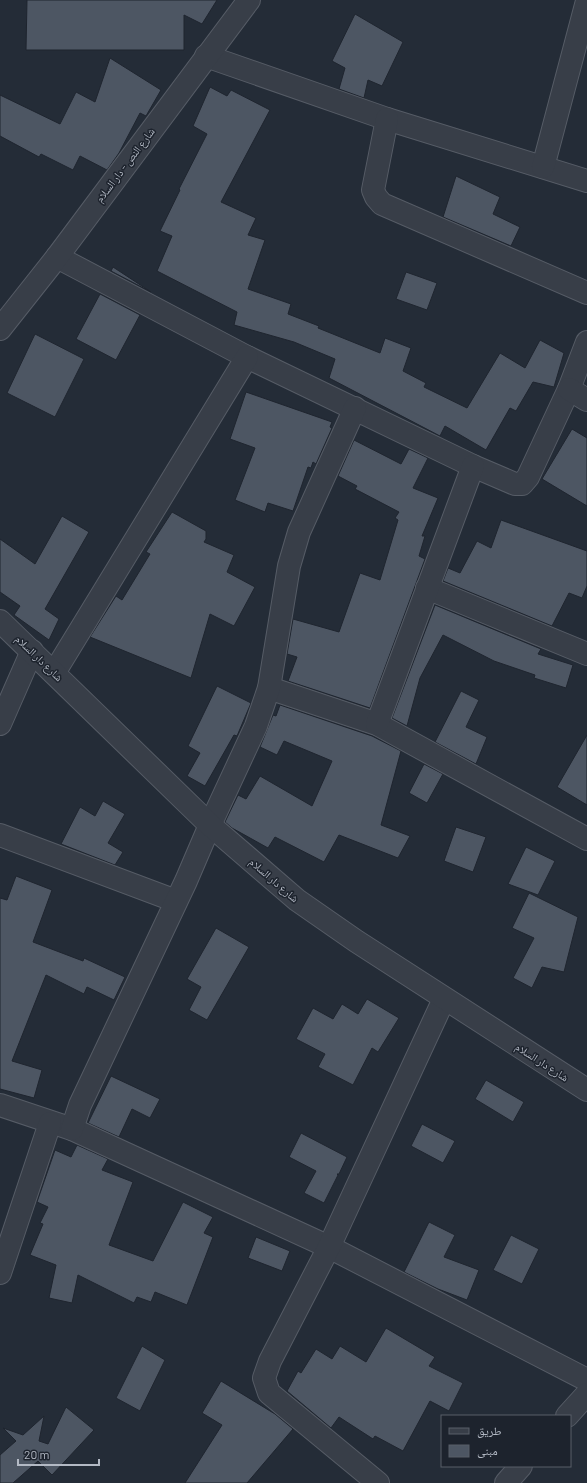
<svg xmlns="http://www.w3.org/2000/svg" width="587" height="1483" font-family="Barlow,'Noto Naskh Arabic',sans-serif">
  <rect width="100%" height="100%" fill="#242c37"/>
  <!-- building -->
  <g fill="#4d5663" stroke="#1f252f">
    <path d="M27,0H217L202,24L184,15V50H26Z"/>
    <path d="M355,14L403,42L382,86L368,80L364,98L339,89L345,68L332,61Z"/>
    <path d="M110,58L161,90L146,116L140,113L119,153L107,170L80,156L73,170L41,154L39,157L0,136V95L60,124L76,92L95,102Z"/>
    <path d="M210,87L227,96L231,90L270,110L221,202L256,218L248,235L265,240L248,289L291,304L288,314L319,326L318,328L380,353L385,338L411,348L403,371L426,383L424,387L467,408L500,353L525,368L540,340L564,353L554,387L533,382L516,411L510,408L486,450L445,426L440,436L329,378L335,359L294,342L234,325L237,312L157,271L172,236L160,231L180,190L179,189L207,134L193,126Z"/>
    <path d="M456,176L500,197L493,214L520,227L511,246L443,217Z"/>
    <path d="M113,267L151,292L111,271Z"/>
    <path d="M406,272L437,283L427,310L396,299Z"/>
    <path d="M100,294L140,315L116,360L76,339Z"/>
    <path d="M35,334L84,359L55,417L7,393Z"/>
    <path d="M246,392L332,422L330,427L332,428L316,464L313,462L311,468L308,467L293,511L268,503L265,512L235,500L255,448L230,439Z"/>
    <path d="M572,429L587,438V506L542,479Z"/>
    <path d="M354,440L401,464L409,449L428,458L413,488L438,498L422,536H425L419,556L425,559L370,708L288,681L297,657L287,654L293,619L339,632L360,573L380,580L398,520L395,518L399,512L355,489L357,486L338,476Z"/>
    <path d="M172,512L206,531V539L204,542L234,555L227,572L255,587L234,626L210,614L191,678L90,637L116,596L122,600L150,554L146,552Z"/>
    <path d="M62,516L89,532L45,609L59,619L49,640L14,615L20,606L0,592V539L35,564Z"/>
    <path d="M501,520L587,551V586L582,598L569,593L552,626L443,581L448,568L460,573L477,541L491,548Z"/>
    <path d="M435,605L541,649L538,654L573,665L566,688L534,678L535,675L494,661L443,635L420,678L407,726L392,718Z"/>
    <path d="M217,686L251,703L237,736L234,735L205,786L187,776L200,753L188,746Z"/>
    <path d="M461,691L479,700L466,727L487,737L476,764L435,742Z"/>
    <path d="M280,705L372,736L401,751L381,825L410,836L398,858L339,835L324,862L275,837L268,848L232,828L225,822L238,795L246,799L260,776L312,806L332,761L284,741L277,755L260,747L273,715L276,716Z"/>
    <path d="M587,735V805L557,787Z"/>
    <path d="M424,764L443,774L427,803L409,793Z"/>
    <path d="M103,801L125,814L108,843L123,852L115,865L61,844L80,807L95,816Z"/>
    <path d="M456,827L486,837L473,872L444,861Z"/>
    <path d="M526,847L555,861L538,895L508,884Z"/>
    <path d="M16,876L52,890L33,942L83,961L84,958L125,977L114,1000L87,987L84,994L46,975L12,1061L42,1070L34,1098L0,1089V898L7,900Z"/>
    <path d="M529,893L578,917L564,972L542,967L532,988L513,978L534,938L512,928Z"/>
    <path d="M216,928L249,947L207,1020L189,1010L201,987L187,979Z"/>
    <path d="M367,999L399,1018L378,1052L372,1048L353,1085L318,1067L325,1054L296,1039L313,1008L333,1019L342,1004L358,1014Z"/>
    <path d="M111,1076L160,1099L150,1118L132,1109L119,1137L88,1123Z"/>
    <path d="M486,1080L524,1102L513,1122L475,1099Z"/>
    <path d="M422,1124L455,1141L443,1163L411,1146Z"/>
    <path d="M301,1133L347,1157L339,1174H337L338,1175L324,1203L304,1193L316,1171L289,1157Z"/>
    <path d="M77,1145L108,1159L102,1170L133,1182L109,1245L153,1261L183,1202L213,1217L204,1233L213,1237L187,1305L155,1292L151,1302L137,1297L134,1303L78,1275L72,1303L49,1298L56,1265L30,1255L43,1224L40,1223L48,1207L37,1202L55,1150L71,1157Z"/>
    <path d="M429,1222L455,1235L444,1257L479,1270L467,1300L438,1289L404,1272Z"/>
    <path d="M511,1235L539,1249L522,1284L493,1270Z"/>
    <path d="M256,1237L290,1251L282,1271L248,1258Z"/>
    <path d="M386,1328L435,1357L429,1366L463,1383L449,1411L430,1401L403,1451L375,1436L373,1439L339,1417L331,1428L287,1391L298,1371L301,1373L316,1349L332,1359L340,1346L366,1362Z"/>
    <path d="M142,1346L165,1360L140,1411L116,1398Z"/>
    <path d="M221,1381L275,1414L293,1429L247,1483H185L222,1425L202,1413Z"/>
    <path d="M66,1407L94,1430L52,1475L38,1461L13,1483H0V1455L16,1441L3,1428L23,1435L44,1416L39,1441L48,1444Z"/>
  </g>
  <g fill="none" stroke-linecap="round" stroke-linejoin="round">
    <!-- minor casing -->
    <g stroke="#565c66" stroke-width="24">
      <g id="minor">
        <path d="M206,56L387,119L587,181"/>
        <path d="M387,119L373,190L376,197L382,204L587,293"/>
        <path d="M543,167L587,1"/>
        <path d="M57,257L247,357L473,466L515,484H522L528,477L569,389L587,342"/>
        <path d="M0,329L57,257L249,0"/>
        <path d="M569,389L587,400"/>
        <path d="M427,588L587,654"/>
        <path d="M54,673L247,357"/>
        <path d="M269,688L377,724L587,839"/>
        <path d="M0,724L32,651"/>
        <path d="M377,724L473,466"/>
        <path d="M0,835L176,901"/>
        <path d="M0,1105L72,1129L329,1247L587,1380"/>
        <path d="M72,1129L80,1105L186,881L210,825L256,726L269,688L289,566L299,532L355,408"/>
        <path d="M0,1273L50,1123"/>
        <path d="M567,1416L587,1394"/>
        <path d="M378,1483L269,1393L264,1378L270,1361L329,1247L444,999"/>
        <path d="M506,1483L521,1466"/>
      </g>
    </g>
    <!-- tertiary casing -->
    <g stroke="#565c66" stroke-width="24">
      <path id="tertiary" d="M0,621L210,825L297,900L356,941L587,1090"/>
    </g>
    <!-- minor -->
    <use href="#minor" stroke="#383e48" stroke-width="22"/>
    <!-- tertiary -->
    <use href="#tertiary" stroke="#383e48" stroke-width="22"/>
  </g>
  <g text-anchor="middle" stroke-width="3" stroke-linejoin="round" paint-order="stroke">
    <!-- street labels -->
    <g font-size="11" fill="#b3b9c4" stroke="#1d232d">
      <text transform="translate(125 165) rotate(-53)" y="4">شارع النص - دار السلام</text>
      <text transform="translate(39 658) rotate(44)" y="4">شارع دار السلام</text>
      <text transform="translate(274 880) rotate(41)" y="4">شارع دار السلام</text>
      <text transform="translate(542 1062) rotate(33)" y="4">شارع دار السلام</text>
    </g>
  </g>
  <!-- legend -->
  <rect x="441" y="1415" width="130" height="52" fill="#1d232d" stroke="#595f69"/>
  <rect x="449" y="1428" width="20" height="6" fill="#383e48" stroke="#595f69"/>
  <text x="477" y="1435" font-size="12" fill="#b3b9c4">طريق</text>
  <rect x="449" y="1445" width="20" height="12" fill="#4d5663" stroke="#595f69"/>
  <text x="477" y="1455" font-size="12" fill="#b3b9c4">مبنى</text>
  <!-- scale -->
  <path d="M18 1459v6h81v-6" fill="none" stroke="#b3b9c4" stroke-width="2"/>
  <text x="24" y="1459" font-size="12" fill="#b3b9c4" stroke="#1d232d" stroke-width="3" paint-order="stroke">20 m</text>
</svg>
